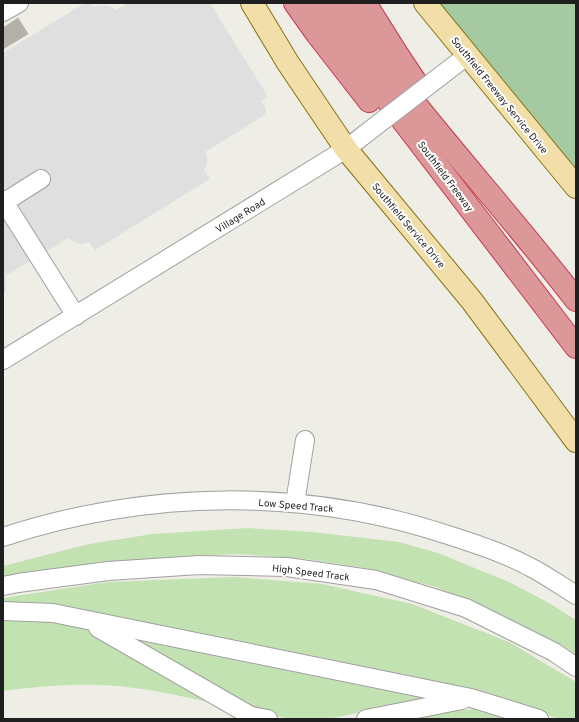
<svg xmlns="http://www.w3.org/2000/svg" width="579" height="722" font-family="Overpass,sans-serif">
  <rect width="100%" height="100%" fill="#eeede6"/>
  <!-- grass -->
  <g fill="#c2e2b2">
    <path d="M248,528L312,532L399,542L438,553L511,583L549,603L576,620V655L565,647L498,613L436,587L359,567L305,559L239,554L171,557L98,563L3,578V566L89,544L153,534Z"/>
    <path d="M234,577L322,584L412,604L509,642L576,682V719H558L531,709L3,606V598L108,582Z"/>
    <path d="M3,617L73,624L94,633L207,698L208,702C178,695 148,689 117,686C80,683 40,686 3,691Z"/>
    <path d="M138,639L423,697L424,699L421,701L327,719H290L267,714L188,672L138,641Z"/>
    <path d="M475,709L518,719H405L435,713Z"/>
  </g>
  <!-- forest -->
  <path fill="#a5c9a0" d="M440,3H576V181Z"/>
  <!-- parking -->
  <path fill="#dfdfdf" d="M85,3H91L93,7L101,5L110,6L116,10L128,3H210L268,97L261,101L266,109V112L264,115L260,118L205,152L207,156V164L204,170L210,179L95,250L89,242L80,244L76,243L69,238L5,276L6,285V290L3,293V53Z"/>
  <!-- building -->
  <path fill="#b3afa9" stroke="#beb6aa" d="M18,18L28,34L3,49V28Z"/>
  <g fill="none" stroke-linecap="round" stroke-linejoin="round">
    <!-- minor casing -->
    <g stroke="#a0a0a0" stroke-width="20">
      <g id="minor">
        <path d="M3,12L19,3"/>
        <path d="M447,71L468,55"/>
        <path d="M3,200L76,316"/>
        <path d="M3,203L41,179"/>
        <path d="M3,360L346,149L364,135"/>
        <path d="M295,503L305,440"/>
        <path d="M3,537C147,490 304,487 448,535C476,544 504,553 530,567C546,575 561,586 576,595"/>
        <path d="M3,586L18,583L108,571L199,565L287,567L376,580L466,608L554,652L576,667"/>
        <path d="M3,611L53,613L471,698L539,719"/>
        <path d="M98,628L251,716L268,719"/>
        <path d="M366,719L462,700"/>
      </g>
    </g>
    <!-- major casing -->
    <g stroke="#877412" stroke-width="24">
      <g id="major">
        <path d="M252,3L288,63L346,149L472,301L576,441"/>
        <path d="M425,3L576,187"/>
      </g>
    </g>
    <!-- highway casing -->
    <g stroke="#c53a52" stroke-width="24">
      <g id="highway">
        <path d="M295,3L317,34L369,101"/>
        <path d="M318,3L371,79L576,347"/>
        <path d="M340,3C411,108 499,200 576,300"/>
        <path d="M365,3L397,54L415,81"/>
      </g>
    </g>
    <!-- minor -->
    <use href="#minor" stroke="#fff" stroke-width="18"/>
    <!-- major -->
    <use href="#major" stroke="#f1dea9" stroke-width="22"/>
    <!-- highway -->
    <use href="#highway" stroke="#dc9798" stroke-width="22"/>
    <!-- minor-bridge casing -->
    <g stroke="#a0a0a0" stroke-width="20" stroke-linecap="butt">
      <path id="minor-bridge" d="M364,135L447,71"/>
    </g>
    <!-- minor-bridge -->
    <use href="#minor-bridge" stroke="#fff" stroke-width="18"/>
  </g>
  <g text-anchor="middle" stroke-width="4" stroke-linejoin="round" paint-order="stroke">
    <!-- street labels -->
    <g font-size="10" fill="#1f1f1f" stroke="#fff">
      <text transform="translate(500 95) rotate(51)" y="4">Southfield Freeway Service Drive</text>
      <text transform="translate(446 176) rotate(53)" y="4">Southfield Freeway</text>
      <text transform="translate(240 215) rotate(-32)" y="4">Village Road</text>
      <text transform="translate(409 225) rotate(50)" y="4">Southfield Service Drive</text>
      <text transform="translate(296 505) rotate(5)" y="4">Low Speed Track</text>
      <text transform="translate(311 572) rotate(7)" y="4">High Speed Track</text>
    </g>
  </g>
  <!-- border -->
  <rect width="579" height="722" fill="none" stroke="#1f1f1f" stroke-width="8"/>
</svg>
